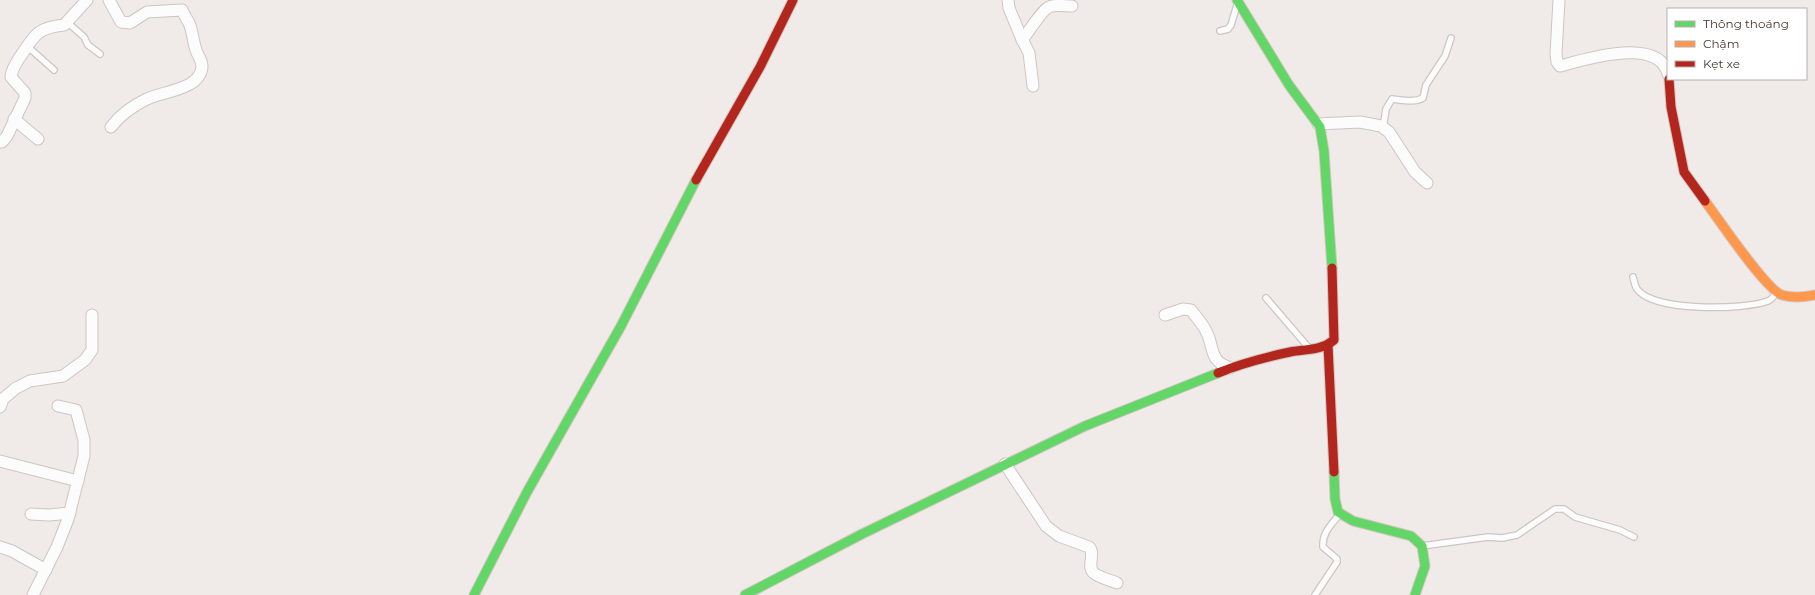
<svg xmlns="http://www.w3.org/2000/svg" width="1815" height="595" font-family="Montserrat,sans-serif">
  <rect width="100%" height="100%" fill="#f0eae8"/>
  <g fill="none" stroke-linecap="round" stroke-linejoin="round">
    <!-- lane casing -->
    <g stroke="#ccc6c4" stroke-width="8">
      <g id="lane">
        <path d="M67,22L84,37L88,45L100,54"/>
        <path d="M1220,31L1228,29L1231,25L1237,5"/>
        <path d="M27,46L54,70"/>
        <path d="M1381,126L1384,122L1386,109L1392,99C1402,100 1414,103 1423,98L1426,85L1445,56L1451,38"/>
        <path d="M1633,277C1634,281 1635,286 1637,289C1653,312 1744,310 1768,301C1772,300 1774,295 1777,292"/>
        <path d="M1266,298L1309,348"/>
        <path d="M1422,546L1488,537L1502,538L1517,535L1555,509H1564L1575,517L1620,530L1634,537"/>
        <path d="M1315,595L1337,562V559L1323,547C1322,533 1331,525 1339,515"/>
      </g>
    </g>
    <!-- street casing -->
    <g stroke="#ccc6c4" stroke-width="13">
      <g id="street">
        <path d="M109,0L121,22L130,23L147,12L182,10C184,15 187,19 189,23C193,32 193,42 196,50C198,57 202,59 202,67C200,90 163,91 147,99C132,106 121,114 111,127"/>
        <path d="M1008,0L1009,8L1021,37L1029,53L1033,86"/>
        <path d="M1559,0L1556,54L1557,62L1560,66C1585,59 1659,36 1668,74"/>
        <path d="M1022,40C1028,33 1042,10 1049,7C1054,4 1065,6 1072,6"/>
        <path d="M14,119L38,139"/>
        <path d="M1318,124L1360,122L1381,126L1389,132L1415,172L1427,183"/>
        <path d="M0,142H2L7,136L25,98V93L11,77C12,68 16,63 20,57C35,35 36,28 64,25L87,0"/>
        <path d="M1165,315L1183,309L1191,310C1196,317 1202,323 1206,331C1215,348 1208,360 1230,368"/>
        <path d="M0,407L3,399L16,388L30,381L63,376L85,360L92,350V315"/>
        <path d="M0,461L78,481"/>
        <path d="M1005,464L1046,526L1059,536L1089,547C1096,554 1086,567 1094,573C1100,578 1110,580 1117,583"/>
        <path d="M31,514L49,515L70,513"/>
        <path d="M0,547L12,551L46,570"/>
        <path d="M33,595L57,547L68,519L84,456V440L76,410L58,406"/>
      </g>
    </g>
    <!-- fast casing -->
    <g stroke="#d3c6c0" stroke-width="11">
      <g id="fast">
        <path d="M1237,0L1289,85L1320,127L1324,151L1332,268"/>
        <path d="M1334,472L1335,499L1338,512L1353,521L1411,536L1422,546L1425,566L1415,595"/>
        <path d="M474,595L527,492L621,326L696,180"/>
        <path d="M745,595L862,534L1085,426L1218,373"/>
      </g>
    </g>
    <!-- slow casing -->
    <g stroke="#d3c6c0" stroke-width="11">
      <path id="slow" d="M1705,201C1717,217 1766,290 1782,295C1792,298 1805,297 1815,295"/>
    </g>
    <!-- jam casing -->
    <g stroke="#d3c6c0" stroke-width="11">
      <g id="jam">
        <path d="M1669,79L1671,107L1684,172L1705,201"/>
        <path d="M696,180L760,67L793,0"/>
        <path d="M1328,345L1334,472"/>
        <path d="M1218,373C1240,364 1266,357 1290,352C1305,349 1321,351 1334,340L1332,268"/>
      </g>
    </g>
    <!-- lane -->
    <use href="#lane" stroke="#fdfcfc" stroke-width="5.5"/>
    <!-- street -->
    <use href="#street" stroke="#fdfcfc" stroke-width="11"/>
    <!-- fast -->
    <use href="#fast" stroke="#63d668" stroke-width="9"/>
    <!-- slow -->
    <use href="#slow" stroke="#ff974d" stroke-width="9"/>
    <!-- jam -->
    <use href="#jam" stroke="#b3261e" stroke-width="9"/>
  </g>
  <!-- legend -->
  <rect x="1667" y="8" width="140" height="72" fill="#ffffff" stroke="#b5afad"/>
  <rect x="1675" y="21" width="20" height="6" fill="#63d668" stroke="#b5afad"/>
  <text x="1703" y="28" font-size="12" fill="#463633">Thông thoáng</text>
  <rect x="1675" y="41" width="20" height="6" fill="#ff974d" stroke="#b5afad"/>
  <text x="1703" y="48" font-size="12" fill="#463633">Chậm</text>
  <rect x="1675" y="61" width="20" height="6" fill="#b3261e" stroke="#b5afad"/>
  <text x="1703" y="68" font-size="12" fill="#463633">Kẹt xe</text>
</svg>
